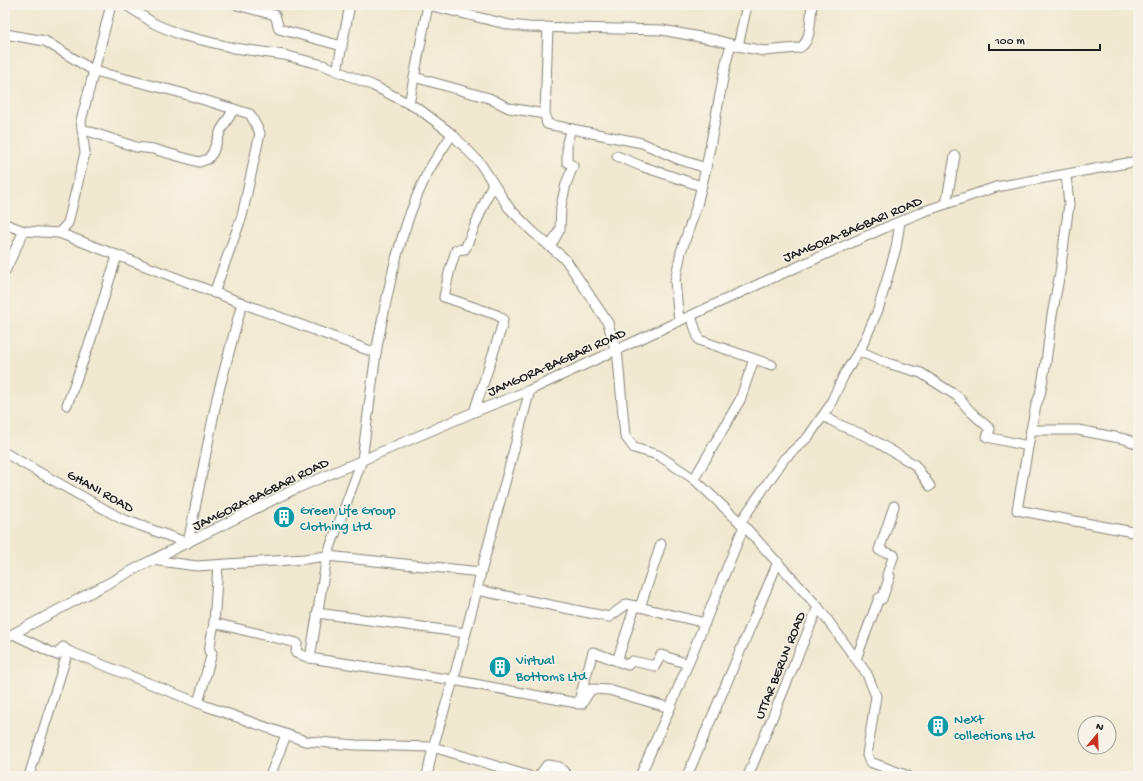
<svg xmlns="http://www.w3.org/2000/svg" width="1143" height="781" font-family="'Gochi Hand',sans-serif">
  <rect width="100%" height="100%" fill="#f7f3e8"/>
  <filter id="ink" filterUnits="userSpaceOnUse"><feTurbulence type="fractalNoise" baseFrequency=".025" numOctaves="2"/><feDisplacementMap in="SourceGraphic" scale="8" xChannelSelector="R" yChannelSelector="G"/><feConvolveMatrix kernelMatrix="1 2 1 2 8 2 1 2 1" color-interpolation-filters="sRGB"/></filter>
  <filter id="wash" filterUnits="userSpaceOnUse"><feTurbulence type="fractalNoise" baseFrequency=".012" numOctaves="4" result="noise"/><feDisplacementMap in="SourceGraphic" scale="16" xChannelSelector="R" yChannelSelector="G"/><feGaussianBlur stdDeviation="0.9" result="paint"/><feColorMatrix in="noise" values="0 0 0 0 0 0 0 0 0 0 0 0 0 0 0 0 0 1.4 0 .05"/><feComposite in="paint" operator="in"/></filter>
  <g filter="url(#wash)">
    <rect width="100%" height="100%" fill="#f0e8d0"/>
  </g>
  <g filter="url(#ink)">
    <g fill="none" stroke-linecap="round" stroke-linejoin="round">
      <!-- minor casing -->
      <g stroke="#868276" stroke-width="11">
        <g id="minor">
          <path d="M126,5L155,24L181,35L234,48L284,55L323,65L374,86L419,109L452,134L480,163L509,208L533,232L566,260L608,323L614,345L617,349L625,436L634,448L658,455L694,479L746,528L818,607"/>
          <path d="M237,5L275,15L279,29L342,46"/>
          <path d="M428,5L510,25L529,27L662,30L716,40L738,46L764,51L798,48C812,45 810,17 812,5"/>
          <path d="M5,34L45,41L94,71L178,92L250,114L260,133L242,216L214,293"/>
          <path d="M738,46L747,5"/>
          <path d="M337,71L350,5"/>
          <path d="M414,77L489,98L509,108L545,114L547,124L642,143L678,159L706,168"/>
          <path d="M409,104L428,5"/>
          <path d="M545,114L548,27"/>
          <path d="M82,129L136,147L153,149L199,162L208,159L213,152L221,130L234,109"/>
          <path d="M617,156L641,166L701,186"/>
          <path d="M1066,175L1069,204L1060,273L1052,315L1046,362L1040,395L1036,405L1031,430H1078L1125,439L1138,444"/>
          <path d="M946,204L955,156"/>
          <path d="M5,224L24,231"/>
          <path d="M550,247L560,229L561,206L566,184L573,166L567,162V142L571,129"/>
          <path d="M5,271L24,231L59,233L68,223L85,153L81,121L111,5"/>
          <path d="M242,303L376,353L362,460L327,556L310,658L453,680L582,704L591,689L609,690L670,708"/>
          <path d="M691,316L699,340L772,365"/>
          <path d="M679,321L675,281L681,252L697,205L706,168L726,63L731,44"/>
          <path d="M859,351L887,363L921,373L957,396L970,411L990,429L987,437L1028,446"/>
          <path d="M376,353C387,293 399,231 426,176C433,161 444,148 452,134"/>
          <path d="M67,405L91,339L117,256"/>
          <path d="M474,412L502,326L503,319L497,315L444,297L449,273L456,250L465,249L493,183"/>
          <path d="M823,416L840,425L868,437L902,457L915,465L930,486"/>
          <path d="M1031,430L1017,510L1138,533"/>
          <path d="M5,453L122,519L188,543L217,398L242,303L59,233"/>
          <path d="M694,479L740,400L754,359"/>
          <path d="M740,523L784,459L808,437L829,407L844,375L862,346L878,310L896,248L900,222"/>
          <path d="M152,560L197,566L305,559L327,556L481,572L477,590L609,617L627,604L705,623"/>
          <path d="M481,572L530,390"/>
          <path d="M640,607L661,544"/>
          <path d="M317,613L466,633"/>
          <path d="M214,623L297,643L296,653L310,658"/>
          <path d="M13,634L57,655L63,647L68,651L206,706L305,741L356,745L433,747L529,776"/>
          <path d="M5,638L152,560L293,490L474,412L530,390L759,284L889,226L922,212L996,187L1138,161"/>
          <path d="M856,659L879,598L882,599L890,576L887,575L894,555L879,550L894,506"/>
          <path d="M617,661L635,606"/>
          <path d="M198,703L212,653L209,651L214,623L218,565"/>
          <path d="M578,704L593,652L628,665L632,661L655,666L661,655L688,664"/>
          <path d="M29,776L68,651"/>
          <path d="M270,776L286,735"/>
          <path d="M427,776L433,747L455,674L477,590"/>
          <path d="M539,776L547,765L559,767L568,776"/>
          <path d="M640,776L670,708L744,526"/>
          <path d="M687,776L778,562"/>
          <path d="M748,776L818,607L867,674L876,696L867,755L870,762L908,776"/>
        </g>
      </g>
      <!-- minor -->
      <use href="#minor" stroke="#fff" stroke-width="9"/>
    </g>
  </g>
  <!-- icons -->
  <defs>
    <g id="building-disc" transform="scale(1.15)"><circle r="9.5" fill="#0f9aa8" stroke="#f7f3e8"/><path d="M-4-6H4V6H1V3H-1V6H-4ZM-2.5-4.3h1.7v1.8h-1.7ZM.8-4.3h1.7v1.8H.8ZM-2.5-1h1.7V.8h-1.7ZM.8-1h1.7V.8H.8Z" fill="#fff"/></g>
  </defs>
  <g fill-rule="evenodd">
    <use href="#building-disc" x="284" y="517"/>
    <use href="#building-disc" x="500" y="667"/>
    <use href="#building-disc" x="938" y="726"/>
  </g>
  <g text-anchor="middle" stroke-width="3" stroke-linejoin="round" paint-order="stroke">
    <!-- street labels -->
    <g font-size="14" fill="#1c1c1c" stroke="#f7f3e8">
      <text transform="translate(852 228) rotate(-23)" y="5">JAMGORA-BAGBARI ROAD</text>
      <text transform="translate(556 361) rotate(-24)" y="5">JAMGORA-BAGBARI ROAD</text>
      <text transform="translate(101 490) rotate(29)" y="5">GHANI ROAD</text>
      <text transform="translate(260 493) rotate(-26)" y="5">JAMGORA-BAGBARI ROAD</text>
      <text transform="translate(779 665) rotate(-68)" y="5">UTTAR BERUN ROAD</text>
    </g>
    <!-- culture labels -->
    <g font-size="14" fill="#0d838f" stroke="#f7f3e8" text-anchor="start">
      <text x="300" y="514">Green Life Group<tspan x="300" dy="16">Clothing Ltd</tspan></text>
      <text x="516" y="664">Virtual<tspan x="516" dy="16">Bottoms Ltd</tspan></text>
      <text x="954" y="723">Next<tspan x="954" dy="16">collections Ltd</tspan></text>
    </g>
  </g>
  <!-- margin -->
  <rect width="1143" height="781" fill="none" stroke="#f7f3e8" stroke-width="20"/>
  <!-- north arrow -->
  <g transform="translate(1097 735) rotate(19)"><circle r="19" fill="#f7f3e8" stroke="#9f9d96"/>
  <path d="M0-3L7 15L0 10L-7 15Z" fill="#c8321e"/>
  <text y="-6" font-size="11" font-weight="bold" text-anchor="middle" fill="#1c1c1c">N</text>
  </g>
  <!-- scale -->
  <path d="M989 44v6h111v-6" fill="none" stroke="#1c1c1c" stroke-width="2"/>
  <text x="995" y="44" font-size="12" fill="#1c1c1c" stroke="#f7f3e8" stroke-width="3" paint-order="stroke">100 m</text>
</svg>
